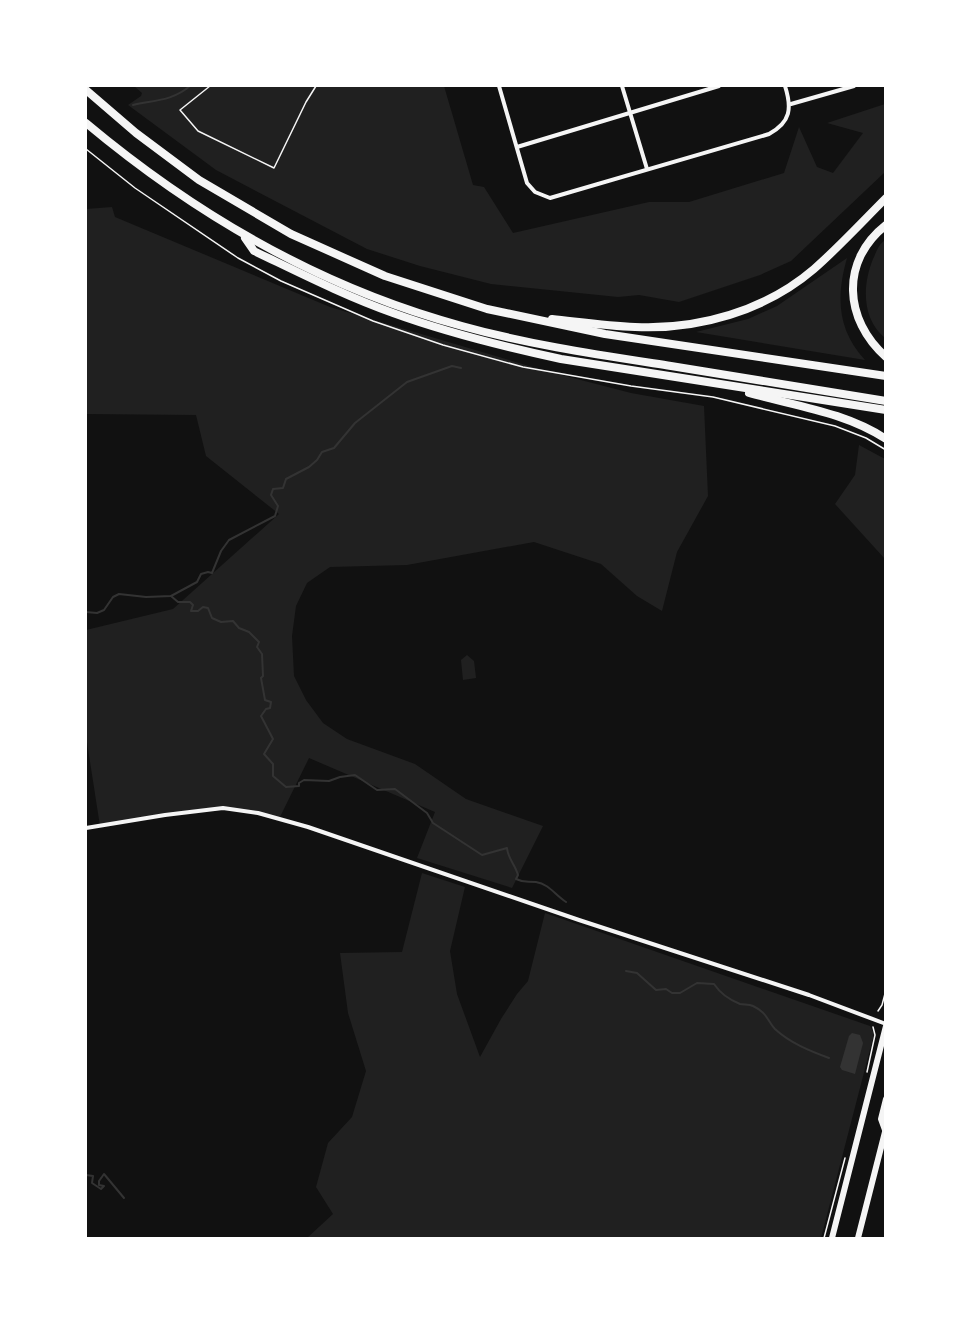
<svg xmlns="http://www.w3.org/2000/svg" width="971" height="1324" font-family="'Titillium Web',sans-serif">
  <rect width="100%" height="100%" fill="#111"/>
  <!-- green -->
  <g fill="#202020">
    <path d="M134,86H444L473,185L484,187L513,233L649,202H689L784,173L799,127L817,167L833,173L863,133L827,123L885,104V172L791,261L760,275L679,302L639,295L618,297L491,284L420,266L367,249L216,170L128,105L141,96L142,93Z"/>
    <path d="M112,207L115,217L330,307L546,371L631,393L704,406L708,496L677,552L662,611L637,596L601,564L534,542L407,565L330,567L307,583L296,606L292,636L294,676L306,700L323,723L347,739L415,764L466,799L543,826L512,888L417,858L435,812L309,758L279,819L223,808L100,826L86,736V630L173,609L279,514L206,456L196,415L86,414V209Z"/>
    <path d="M885,240V338C862,319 862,286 873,259C877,251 878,245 885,240Z"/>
    <path d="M847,258C836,297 837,329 865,360L696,332L748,319L777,306Z"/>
    <path d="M859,445L885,459V559L835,504L855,475Z"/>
    <path d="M467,655L474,661L476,678L463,680L461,660Z"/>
    <path d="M422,873L465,887L450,951L457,994L480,1057L501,1019L517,994L528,981L545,913L870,1026L874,1034L821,1238H307L333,1214L316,1187L328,1143L352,1117L366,1071L348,1013L340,953L402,952Z"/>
  </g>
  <!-- water -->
  <path fill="#333" d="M852,1033L860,1035L863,1043L855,1074L842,1070L840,1067L849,1036Z"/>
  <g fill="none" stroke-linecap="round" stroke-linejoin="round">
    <!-- stream -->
    <g stroke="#333" stroke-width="2">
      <path d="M133,105C155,100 172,101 190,86"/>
      <path d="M171,596L178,602H190L193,605L191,611H198L203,607L208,608L212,618L221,622L233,621L239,628L249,632L259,642L257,647L262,654L263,676L261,678L265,700L271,702L270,708L266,709L261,716L273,739L264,754L273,764V776L286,787L299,786V783L304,780L329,781L340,777L355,775L377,790L395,789L427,813L433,823L482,855L507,848C508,859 515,864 518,875L516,879C524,883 527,881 536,882C549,884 555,895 566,902"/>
      <path d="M86,612L97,613L104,610L113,597L119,594L146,597L171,596L197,582L201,574L208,572L212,573L221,551L229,540L275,516L278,506L271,495L273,489L283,488L286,479L309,467L317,460L322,452L334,448L355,423L407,382L452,366L461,368"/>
      <path d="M626,971L637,973L656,990L666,989L672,993H680L697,983L714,984C720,993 730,1000 740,1004C744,1005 749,1004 753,1006C768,1013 767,1021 775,1029C790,1043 810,1051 829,1058"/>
      <path d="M86,1175L93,1176L92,1183L101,1189L104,1186L99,1185V1181L104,1174L124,1198"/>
    </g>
    <!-- path -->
    <g stroke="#f5f5f5" stroke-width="1.5">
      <path d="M210,86L180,110L198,131L274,168L306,102L316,86"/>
      <path d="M86,149L135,188L238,258L281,281L373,321L443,345L523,367L631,386L713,397L835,426L866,438L886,450"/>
      <path d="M878,1011L882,1005L886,990"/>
      <path d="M867,1072L875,1035L873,1027"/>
      <path d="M824,1238L845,1158"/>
    </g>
    <!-- minor -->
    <g stroke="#f5f5f5" stroke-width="4">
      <path d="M499,86L527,183L535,192L550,198L769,134C791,122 792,108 785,86"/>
      <path d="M622,86L647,169"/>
      <path d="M791,104L854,86"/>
      <path d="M517,147L719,86"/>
      <path d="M86,828L165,815L223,808L258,813L308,827L579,920L809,995L886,1024"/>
    </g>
    <!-- primary -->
    <g stroke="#f5f5f5" stroke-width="6">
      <path d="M885,1130L881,1119L886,1099"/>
      <path d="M832,1238L886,1026"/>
      <path d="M858,1238L886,1128"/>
    </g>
    <!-- motorway -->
    <g stroke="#f5f5f5" stroke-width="8">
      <path d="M86,90L136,133L199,180L291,234L385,276L487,309L605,334L886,376"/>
      <path d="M86,123C196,215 322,288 462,326C530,345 600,355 671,366C742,377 814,389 886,401"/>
      <path d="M886,225C840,261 844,320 886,357"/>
      <path d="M245,238L254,251C300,273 345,296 393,313C448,333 505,347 561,359L886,410"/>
      <path d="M552,319C580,322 607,326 635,327C698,330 765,311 814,269C839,247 862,222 886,198"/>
      <path d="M749,393C795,406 845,412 886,439"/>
    </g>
  </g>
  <!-- border -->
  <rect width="971" height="1324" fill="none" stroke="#ffffff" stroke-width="174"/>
</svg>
